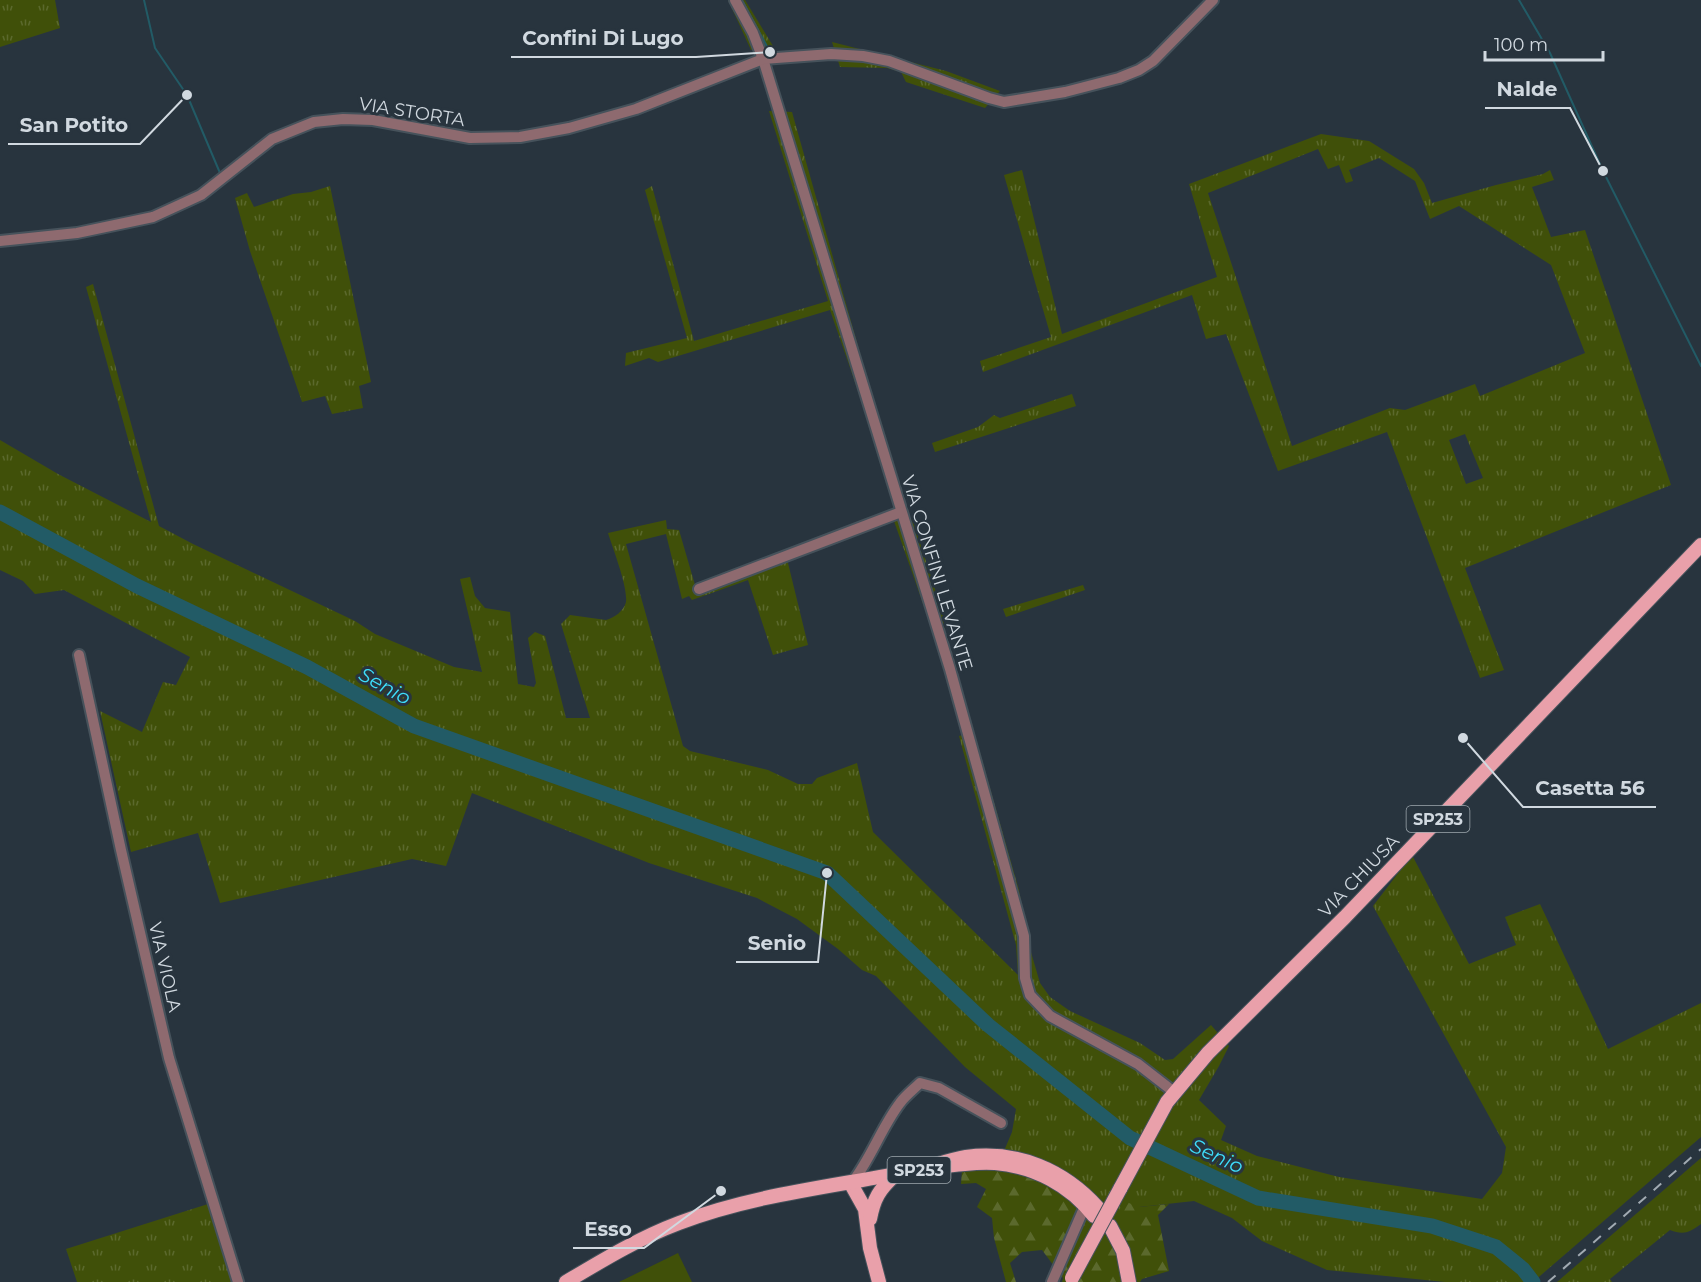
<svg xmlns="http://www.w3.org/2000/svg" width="1701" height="1282" font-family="Montserrat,sans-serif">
  <defs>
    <pattern id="grass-tufts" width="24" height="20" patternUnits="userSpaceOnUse" patternTransform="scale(1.5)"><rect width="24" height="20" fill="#405009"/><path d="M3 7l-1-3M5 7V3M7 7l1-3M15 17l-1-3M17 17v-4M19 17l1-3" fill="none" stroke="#5b692d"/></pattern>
    <pattern id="forest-firs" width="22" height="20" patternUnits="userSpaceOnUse" patternTransform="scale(1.5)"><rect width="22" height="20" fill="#405009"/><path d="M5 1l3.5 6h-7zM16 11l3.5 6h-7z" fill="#5b692d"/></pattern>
  </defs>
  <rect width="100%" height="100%" fill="#28343e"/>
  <!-- grass -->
  <g fill="url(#grass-tufts)" fill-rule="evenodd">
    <path d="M0,0H55L60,28L0,47Z"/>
    <path d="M728,0H745L773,46L751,50Z"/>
    <path d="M832,42L946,71L1000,91L985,108L906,82L901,72L887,68L840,67Z"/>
    <path d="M769,111L792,112L876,410L865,411L830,310L658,362L649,358L625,366L626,353L687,338L645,190L652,186L694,341L828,301Z"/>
    <path d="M1321,134L1369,141L1414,169L1424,183L1432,203L1496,185L1543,174L1550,170L1554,180L1532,187L1551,237L1585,230L1671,485L1465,568L1504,670L1480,678L1387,432L1278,471L1226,334L1206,339L1192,295L983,372L980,361L1051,337L1004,175L1022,170L1062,334L1217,277L1189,184ZM1318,149L1328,169L1339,165L1346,183L1353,181L1349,170L1379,158L1415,181L1430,219L1459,206L1551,265L1585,353L1480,396L1475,384L1405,410L1390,408L1292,446L1208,193ZM1465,434L1483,478L1466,484L1449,440Z"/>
    <path d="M330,186L371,382L359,386L363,408L332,414L325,396L302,402L250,251L235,198L247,193L254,207L293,194L311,192Z"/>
    <path d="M93,284L159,526L193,544L355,621L375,634L454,667L482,672L460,579L470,577L475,596L485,608L510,612L518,684L534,687L536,683L528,638L535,632L545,636L566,718H590L561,624L570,615L606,620C614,618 624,611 626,602C628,587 613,549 608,533L666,520L667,529L679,530L695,585L797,546L787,559L808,645L773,655L748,580L692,600L689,596L682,599L666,534L626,544L683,746L690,751L768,770L798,784H812L817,778L857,763L873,832L1018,975L1016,945L959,736L974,732L1019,890L1028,942L1040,983L1050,997L1070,1011L1140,1043L1165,1060L1173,1059L1211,1025L1229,1046L1219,1066L1199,1100L1226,1126L1221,1140L1257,1156L1339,1177L1482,1199L1502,1173L1506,1147L1373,906L1412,855L1469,964L1516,945L1505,917L1540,904L1608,1049L1701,1003V1137L1533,1282H1445L1327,1270L1262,1241L1232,1218L1194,1201L1139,1207L1104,1239L1079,1206L1004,1151L1012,1132L1016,1109L965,1067L876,976L862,970L838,949L797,919L757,898L649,863L472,793L446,866L412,859L220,903L198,833L131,852L100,711L142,732L163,682L176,685L190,657L64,590L35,594L23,581L0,570V440L58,474L151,522L86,287Z"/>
    <path d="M1072,394L1076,406L935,452L932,443L978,427L994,415L1000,418Z"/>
    <path d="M912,518L947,626L935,638L894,521Z"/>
    <path d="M1083,585L1085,590L1006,617L1003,609Z"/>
    <path d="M1701,1158V1224C1689,1233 1683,1235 1670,1230L1610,1279L1612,1282H1557Z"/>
    <path d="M208,1204L233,1282H77L66,1249Z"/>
  </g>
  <!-- forest -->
  <path fill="url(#forest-firs)" d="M990,1167L1057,1185L1079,1206L1104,1238L1124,1201L1139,1207L1169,1204L1158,1215L1169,1271L1142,1279L1140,1282H1062L1063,1278L1042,1250L1022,1252L1010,1263L1016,1282H1006L994,1238L992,1218L977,1207L986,1189L976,1183L961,1184L962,1170Z"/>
  <!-- garden -->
  <path fill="#405009" d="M678,1253L692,1282H619Z"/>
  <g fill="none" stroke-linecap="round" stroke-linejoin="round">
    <!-- stream -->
    <g stroke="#225b66" stroke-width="2">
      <path d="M144,0L155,48L187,95L220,173"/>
      <path d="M742,0L770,52"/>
      <path d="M1519,0L1550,53L1603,171L1701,366"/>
    </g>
    <!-- river -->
    <path stroke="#225b66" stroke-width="15" d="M0,512L137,586L307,667L414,726L827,873L988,1025L1130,1138L1258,1198L1432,1226L1496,1247L1523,1269L1533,1282"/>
    <!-- minor casing -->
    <g stroke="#46525b" stroke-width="14">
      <g id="minor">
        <path d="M735,0L753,33L763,59L950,669L1024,936L1025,978L1030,995L1050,1016L1138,1064L1174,1092"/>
        <path d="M0,241L77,233L153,217L201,195L272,139L314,122L343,119L373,120L470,138L520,137L569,128L636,109L763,59L831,54L863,56L889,61L989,98L1004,102L1065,92L1119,78L1139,70L1153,61L1213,0"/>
        <path d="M699,589L901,512"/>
        <path d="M79,655L121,850L169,1058L238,1282"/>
        <path d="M851,1184C871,1159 881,1128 900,1103C905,1096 914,1089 920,1083L939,1088L1001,1123"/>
        <path d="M1052,1282L1085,1206"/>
      </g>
    </g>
    <!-- major casing -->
    <g stroke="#46525b" stroke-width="16">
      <g id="major">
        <path d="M851,1184L865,1209L870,1248L879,1282"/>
        <path d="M1120,1189L1167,1102L1208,1053L1345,917L1701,545"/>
        <path d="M1094,1216C1070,1185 1034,1166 995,1163C970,1161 942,1167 917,1170C933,1166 949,1160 966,1157C1017,1150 1064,1170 1098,1208"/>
        <path d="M870,1219C874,1198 879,1190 895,1175"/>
        <path d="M1110,1226L1123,1251L1129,1282"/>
        <path d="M566,1282C603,1260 639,1238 679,1223C755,1194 838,1186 917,1170"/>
      </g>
    </g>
    <!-- minor -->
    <use href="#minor" stroke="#8e6a6f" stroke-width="10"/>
    <!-- major -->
    <use href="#major" stroke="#e9a0aa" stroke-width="14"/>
    <!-- rail -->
    <path stroke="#a1aab2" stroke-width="2" stroke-dasharray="10 10" stroke-linecap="butt" d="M1548,1282L1701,1149"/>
    <!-- major-bridge casing -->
    <g stroke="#46525b" stroke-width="16" stroke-linecap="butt">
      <path id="major-bridge" d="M1072,1278L1120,1189"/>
    </g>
    <!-- major-bridge -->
    <use href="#major-bridge" stroke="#e9a0aa" stroke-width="14"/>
  </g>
  <g text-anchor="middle" stroke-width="6" stroke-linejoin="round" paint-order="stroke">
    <!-- shield labels -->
    <g fill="#28343e" stroke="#9ea8af" stroke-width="1.5">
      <rect x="1406.5" y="806" width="63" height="26" rx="4.5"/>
      <rect x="887.5" y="1157" width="63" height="26" rx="4.5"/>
    </g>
    <g font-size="16" font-weight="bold" fill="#d1d9e0">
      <text x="1438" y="825">SP253</text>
      <text x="919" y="1176">SP253</text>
    </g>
    <!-- street labels -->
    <g font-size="18" fill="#d1d9e0" stroke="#28343e">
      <text transform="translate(412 112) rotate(9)" y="6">VIA STORTA</text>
      <text transform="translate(937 573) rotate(73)" y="6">VIA CONFINI LEVANTE</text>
      <text transform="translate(1359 876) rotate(-46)" y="6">VIA CHIUSA</text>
      <text transform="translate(165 967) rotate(77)" y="6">VIA VIOLA</text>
    </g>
    <!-- water labels -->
    <g font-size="20" font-style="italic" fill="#3eddfa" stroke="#28343e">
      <text transform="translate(385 686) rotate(29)" y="7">Senio</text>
      <text transform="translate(1217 1156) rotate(25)" y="7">Senio</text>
    </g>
  </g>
  <!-- callouts -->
  <path fill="none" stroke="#d1d9e0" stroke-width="2" d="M770 52L696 57H511M1603 171L1570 108H1485M187 95L140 144H8M1463 738L1523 807H1656M827 873L818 962H736M721 1191L644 1248H573"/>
  <g fill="#d1d9e0" stroke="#28343e" stroke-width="2">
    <circle cx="770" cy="52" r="6"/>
    <circle cx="1603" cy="171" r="6"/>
    <circle cx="187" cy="95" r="6"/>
    <circle cx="1463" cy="738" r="6"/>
    <circle cx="827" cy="873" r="6"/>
    <circle cx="721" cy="1191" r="6"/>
  </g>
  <g font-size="20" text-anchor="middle" font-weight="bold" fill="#d1d9e0" stroke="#28343e" stroke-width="6" stroke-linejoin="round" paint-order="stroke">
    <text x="603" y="45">Confini Di Lugo</text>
    <text x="1527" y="96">Nalde</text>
    <text x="74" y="132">San Potito</text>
    <text x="1590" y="795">Casetta 56</text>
    <text x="777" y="950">Senio</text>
    <text x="608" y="1236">Esso</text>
  </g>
  <!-- scale -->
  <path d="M1485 51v9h118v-9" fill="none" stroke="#d1d9e0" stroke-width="3"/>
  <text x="1494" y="51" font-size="18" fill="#d1d9e0" stroke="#28343e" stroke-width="4.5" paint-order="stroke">100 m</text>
</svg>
